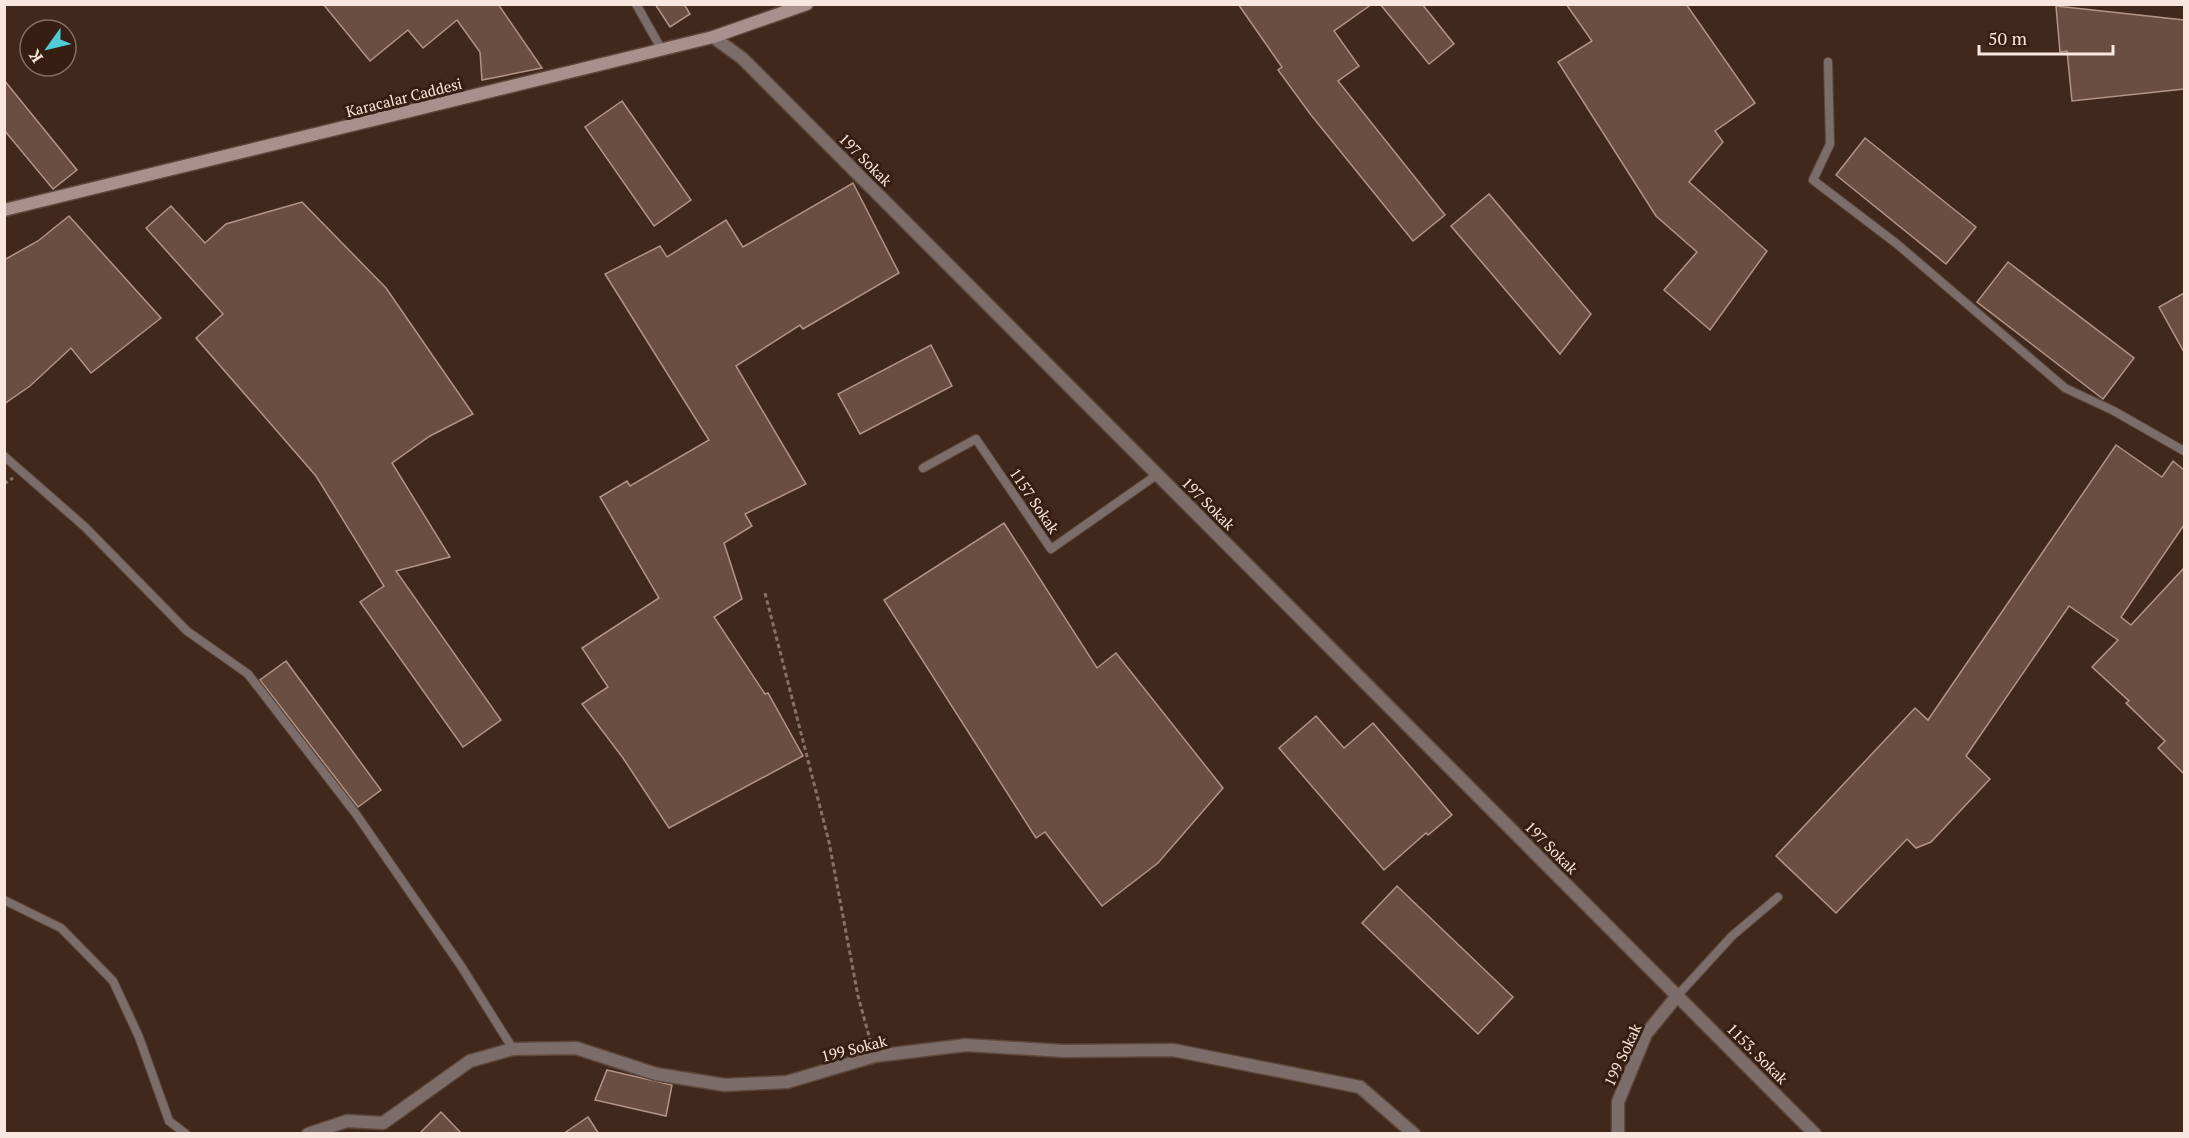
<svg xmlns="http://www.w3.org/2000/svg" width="2189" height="1138" font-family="'PT Serif',serif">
  <rect width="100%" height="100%" fill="#41281c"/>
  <!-- building -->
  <g fill="#694e41" stroke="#b49486" stroke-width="1.5">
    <path d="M323,4H498L542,68L482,80L480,52L457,20L423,48L408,30L370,61Z"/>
    <path d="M655,4H684L690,14L670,27Z"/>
    <path d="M1238,4H1372L1334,31L1359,66L1338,81L1445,215L1413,241L1311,115L1278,70L1282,67Z"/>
    <path d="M1380,4H1422L1454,44L1429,64Z"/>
    <path d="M1566,4H1686L1755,103L1715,131L1723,142L1689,182L1767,251L1710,330L1664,290L1697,252L1656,216L1558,62L1592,41Z"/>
    <path d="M2056,6L2184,20V89L2072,101L2067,51L2060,52Z"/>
    <path d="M4,80L77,170L53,189L4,130Z"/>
    <path d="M622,101L691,200L654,226L585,127Z"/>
    <path d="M1865,138L1976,227L1946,264L1836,175Z"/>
    <path d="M853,183L899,273L803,329L800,325L736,366L806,484L745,514L752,526L724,543L742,599L714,617L765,694L768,693L803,756L669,828L623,758L582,704L608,687L582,648L659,598L600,497L627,481L630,486L709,440L605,274L660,246L667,257L726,220L743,247Z"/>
    <path d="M1489,194L1591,314L1560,354L1451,226Z"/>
    <path d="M302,202L386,288L473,414L430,436L392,463L450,557L396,571L501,720L463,747L360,602L384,586L316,476L196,338L223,314L146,228L171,206L205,243L226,224Z"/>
    <path d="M69,216L161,318L91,373L71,348L30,386L4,404V260L38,241Z"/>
    <path d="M2008,262L2134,358L2103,399L1977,302Z"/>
    <path d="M2184,293V352L2159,307Z"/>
    <path d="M931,345L952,386L860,434L838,394Z"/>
    <path d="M2116,445L2162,477L2173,461L2184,470V525L2121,617L2131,625L2184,568V774L2158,748L2165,741L2126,703L2129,701L2092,667L2118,640L2069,606L1966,756L1990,779L1931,842L1916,848L1907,839L1836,913L1776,856L1915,708L1928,720Z"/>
    <path d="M1004,523L1097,668L1116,653L1223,788L1158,863L1102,906L1045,832L1036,838L884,600Z"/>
    <path d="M286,661L381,790L358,807L260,680Z"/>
    <path d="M1316,716L1344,748L1373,723L1452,815L1428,835L1426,833L1384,870L1279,748Z"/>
    <path d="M1397,886L1513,997L1478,1034L1362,923Z"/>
    <path d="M607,1070L672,1085L666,1116L595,1100Z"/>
    <path d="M441,1112L462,1134H419Z"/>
    <path d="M588,1117L599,1134H563Z"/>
  </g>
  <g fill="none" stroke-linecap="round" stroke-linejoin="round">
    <!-- lane casing -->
    <g stroke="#5e473b" stroke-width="10">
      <g id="lane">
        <path d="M636,4L662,50"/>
        <path d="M1828,62L1830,144L1813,180L1897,244L2065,388L2114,411L2184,451"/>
        <path d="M4,456L85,527L187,631L248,674L356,814L461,966L513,1049"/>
        <path d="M923,468L976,439L1051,549L1158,474"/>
        <path d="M4,900L61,928L113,981L139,1037L169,1121L186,1134"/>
        <path d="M1677,996L1732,936L1778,897"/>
      </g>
    </g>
    <!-- street casing -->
    <g stroke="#5e473b" stroke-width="15">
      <g id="street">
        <path d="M713,37L742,58L1815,1134"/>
        <path d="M308,1134L347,1121L383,1123L470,1061L513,1049L576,1048L656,1074L725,1085L787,1082L875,1056L966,1045L1064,1051L1173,1050L1249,1065L1360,1087L1414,1134"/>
        <path d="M1618,1134V1102L1646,1034L1677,996"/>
      </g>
    </g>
    <!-- secondary casing -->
    <g stroke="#5e473b" stroke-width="15">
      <path id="secondary" d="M4,210L713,37L807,4"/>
    </g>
    <!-- path -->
    <g stroke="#877167" stroke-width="3" stroke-dasharray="4.5 3" stroke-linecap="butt">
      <path d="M4,484L13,478"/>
      <path d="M765,593L829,842L858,996L871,1043"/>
    </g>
    <!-- lane -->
    <use href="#lane" stroke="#7c6d6b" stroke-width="8"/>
    <!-- street -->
    <use href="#street" stroke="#7c6d6b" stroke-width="12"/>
    <!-- secondary -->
    <use href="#secondary" stroke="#a8908d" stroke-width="12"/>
  </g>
  <g text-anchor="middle" stroke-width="6" stroke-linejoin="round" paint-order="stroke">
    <!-- street labels -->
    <g font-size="15" fill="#f9e7df" stroke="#361e12">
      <text transform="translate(404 98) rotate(-14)" y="5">Karacalar Caddesi</text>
      <text transform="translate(865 160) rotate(45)" y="5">197 Sokak</text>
      <text transform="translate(1034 501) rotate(56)" y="5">1157 Sokak</text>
      <text transform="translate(1208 504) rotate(45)" y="5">197 Sokak</text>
      <text transform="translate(1551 848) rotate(45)" y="5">197 Sokak</text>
      <text transform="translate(854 1049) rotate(-14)" y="5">199 Sokak</text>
      <text transform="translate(1757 1054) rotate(45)" y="5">1153. Sokak</text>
      <text transform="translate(1623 1055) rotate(-65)" y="5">199 Sokak</text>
    </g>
  </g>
  <!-- border -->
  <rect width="2189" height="1138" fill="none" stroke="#f9e7df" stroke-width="12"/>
  <!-- north arrow -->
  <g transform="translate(48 48) rotate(236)"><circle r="28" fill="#361e12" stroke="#846e64" stroke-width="1.5"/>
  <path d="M0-4.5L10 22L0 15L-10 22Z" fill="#52cbd8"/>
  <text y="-9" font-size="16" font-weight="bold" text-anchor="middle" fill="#f9e7df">K</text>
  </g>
  <!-- scale -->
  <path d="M1979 45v9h134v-9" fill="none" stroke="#f9e7df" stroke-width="3"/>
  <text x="1988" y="45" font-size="18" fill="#f9e7df" stroke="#361e12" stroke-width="4.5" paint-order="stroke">50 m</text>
</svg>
